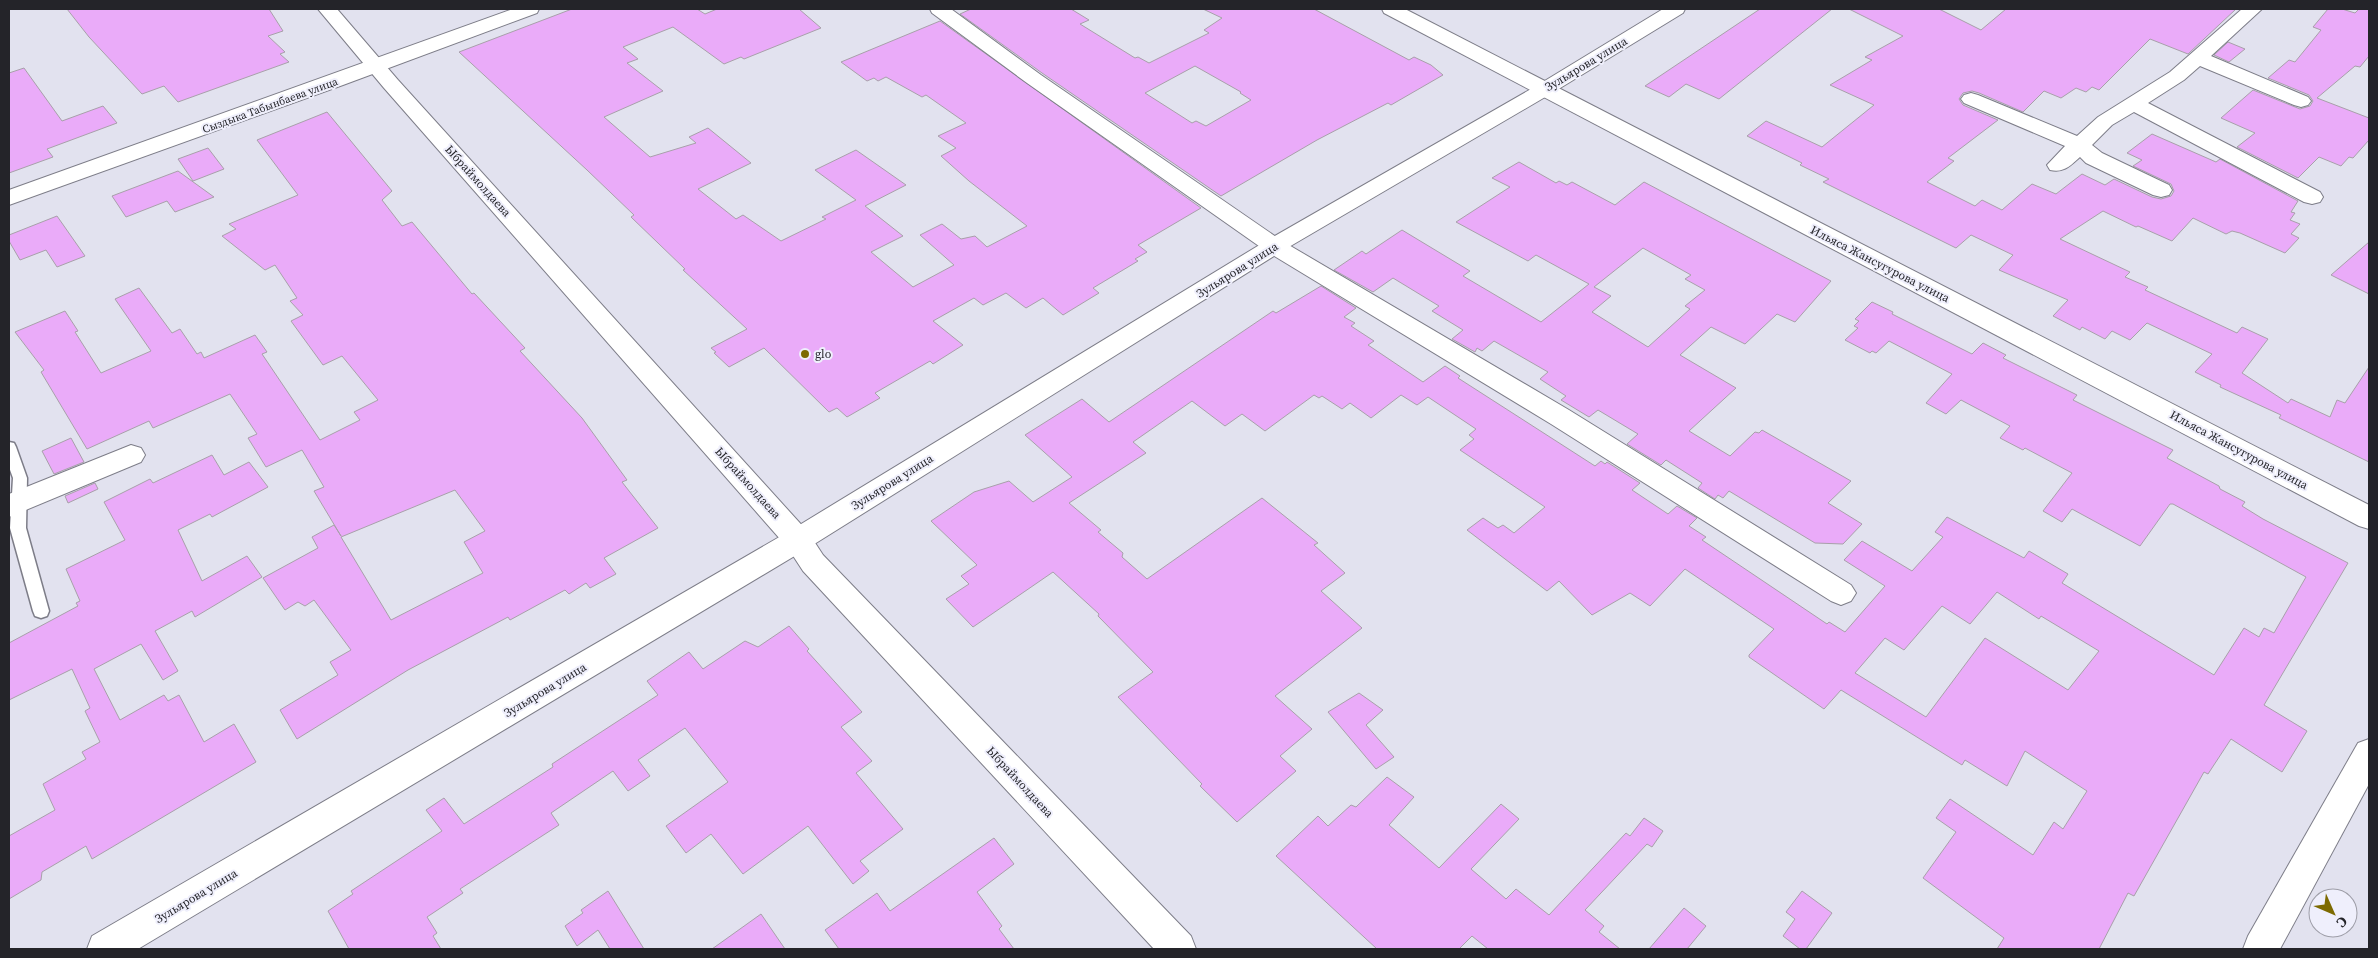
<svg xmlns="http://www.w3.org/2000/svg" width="2378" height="958" font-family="'Source Serif 4',serif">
  <rect width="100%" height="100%" fill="#e2e2ef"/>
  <!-- building -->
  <g fill="#eaabf9" stroke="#a8a0aa" fill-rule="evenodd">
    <path d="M67,9H269L283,31L268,36L285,52L280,54L289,62L178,102L164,86L142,94L89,37Z"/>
    <path d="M572,9H697L705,14L717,9H799L821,28L744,59L741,57L724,64L673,27L623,47L638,59L627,63L663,91L604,117L650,157L696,143L689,137L708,128L751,163L698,189L736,219L743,215L781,241L826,219L822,217L856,200L815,170L856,150L906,185L865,206L903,236L871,252L913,287L954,265L920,235L942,224L961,239L975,236L987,247L1027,226L969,181L941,156L956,148L938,136L966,123L926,95L922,97L886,77L878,81L874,78L867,81L841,62L940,21L1201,208L1138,245L1147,252L1135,259L1138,261L1093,288L1099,293L1063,315L1043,298L1026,308L1006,293L983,305L974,298L933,321L963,345L933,364L930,361L875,393L880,398L847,417L837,408L829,412L764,348L729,367L714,353L716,352L711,348L747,329L683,270L685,269L631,217L634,215L587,170L459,52Z"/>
    <path d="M971,9H1071L1089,20L1080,24L1135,58L1138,57L1149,63L1209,33L1204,30L1222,18L1203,9H1314L1409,60L1414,57L1431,65L1443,75L1391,105L1388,103L1317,140L1221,196L1042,73L960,14ZM1195,66L1241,92L1240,93L1251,100L1206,126L1196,121L1192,123L1145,93Z"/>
    <path d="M1760,9H1832L1719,99L1686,84L1669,97L1645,86Z"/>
    <path d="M1849,9H1939L1981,30L2006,9H2236L2188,54L2150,39L2099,90L2092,87L2086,92L2076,88L2061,98L2044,91L2023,112L1979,93L1972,91L1963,93L1959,99L1963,105L1998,120L1948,158L1954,161L1927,182L1975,206L1982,200L2002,210L2032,184L2056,194L2082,174L2105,185L2114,179L2152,197L2161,199L2171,196L2174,191L2171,184L2133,166L2142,160L2127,153L2152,134L2216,162L2220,159L2298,201L2291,212L2295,213L2290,220L2300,224L2291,234L2299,238L2285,253L2240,233L2232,231L2226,234L2193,218L2172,241L2138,226L2136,227L2103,211L2060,239L2130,272L2125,277L2148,287L2145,290L2237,333L2242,327L2268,339L2242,373L2288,403L2291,399L2330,417L2337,400L2345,403L2369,367V462L2279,418L2281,415L2220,387L2221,385L2195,372L2212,354L2147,323L2130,340L2112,331L2105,339L2082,327L2080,330L2053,316L2068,300L1999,270L2013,255L1971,235L1956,248L1823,182L1829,179L1800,165L1802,163L1747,136L1766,121L1822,147L1874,105L1830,85L1872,60L1865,57L1903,36Z"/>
    <path d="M2328,9H2342L2355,13L2359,9H2369V56L2360,67L2355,66L2317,98L2369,118V140L2353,158L2349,157L2341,166L2319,157L2298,178L2237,147L2255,133L2221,118L2253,90L2300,109L2310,106L2313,101L2309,95L2268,78L2289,60L2295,62L2321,30L2313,27Z"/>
    <path d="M2228,42L2245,49L2229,62L2214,55Z"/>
    <path d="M24,68L62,121L103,106L117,123L47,149L53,157L9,173V73Z"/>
    <path d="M327,112L392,191L382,200L402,226L412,222L472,294L474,293L525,348L520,351L582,418L627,480L622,482L658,528L604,558L616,574L590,588L586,583L569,594L565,590L510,620L508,617L408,670L297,739L280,710L338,675L330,662L351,650L314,600L305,606L298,602L285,610L263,578L318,548L312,537L334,525L341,536L314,491L324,487L302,450L266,467L248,438L257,434L230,394L153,428L149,421L87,449L41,372L44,370L15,332L65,311L78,331L75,332L101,373L151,351L115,299L139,288L172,333L180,329L197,354L201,352L204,358L255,335L267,352L262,354L320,440L360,420L354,412L378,400L342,356L323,365L291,321L303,315L290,301L297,298L275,265L265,270L222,236L236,229L229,224L298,195L257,140ZM455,490L485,531L464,542L483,573L391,620L341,537Z"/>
    <path d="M208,148L224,169L193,181L178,159Z"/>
    <path d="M1519,162L1556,183L1559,181L1567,185L1572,182L1615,205L1644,182L1831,281L1795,322L1777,314L1745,344L1711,327L1680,355L1736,388L1689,431L1730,456L1755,432L1759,433L1762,430L1851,481L1828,503L1862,524L1843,544L1815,543L1729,491L1723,498L1718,495L1715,499L1698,488L1702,483L1666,460L1661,465L1627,444L1638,434L1598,410L1589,417L1561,400L1566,396L1540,379L1548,372L1494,341L1482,351L1477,348L1475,352L1452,339L1463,330L1432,311L1439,306L1393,278L1373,292L1334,270L1362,251L1366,254L1402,230L1470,271L1463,276L1541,322L1589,284L1536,255L1528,261L1456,222L1510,187L1492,178ZM1643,248L1691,275L1685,279L1705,290L1685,306L1690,309L1648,347L1592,312L1611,296L1594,287Z"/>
    <path d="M178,171L214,197L175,212L167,201L126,217L112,196Z"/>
    <path d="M57,216L85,256L57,267L46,250L20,260L9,241V235Z"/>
    <path d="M2369,242V294L2331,275Z"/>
    <path d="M1321,286L1356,308L1344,317L1355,323L1351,326L1374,341L1368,345L1423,382L1445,366L1460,376L1458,378L1595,466L1601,461L1605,464L1607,462L1640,483L1632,490L1668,514L1677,506L1697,518L1689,526L1706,537L1702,540L1827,624L1829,622L1845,632L1885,586L1844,560L1862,541L1912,571L1943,537L1935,532L1947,517L2024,558L2029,551L2068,574L2062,583L2214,675L2244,628L2259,637L2264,628L2274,633L2306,577L2173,504H2170L2140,546L2072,509L2062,522L2043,511L2072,473L2025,448L2023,450L2000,438L2010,426L1961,400L1946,414L1926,403L1952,374L1889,341L1876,353L1872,351L1870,353L1845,340L1858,328L1854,326L1859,321L1855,319L1872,302L1893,312L1892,314L1972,354L1983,343L2006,355L2003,358L2077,395L2073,400L2173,450L2167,458L2219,486L2220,489L2245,502L2242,506L2263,519L2348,563L2264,705L2307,731L2282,772L2231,739L2208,774L2204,772L2134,896L2128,893L2099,949H1997L2004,938L1923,878L1956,832L1936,818L1950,799L2033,855L2054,822L2063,829L2087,791L2025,751L2007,786L1965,760L1962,765L1841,690L1824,709L1749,657V655L1774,629L1685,569L1650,606L1630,593L1592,615L1559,581L1547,591L1467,530L1483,518L1498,528L1503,525L1514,533L1545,507L1460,450L1474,439L1469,435L1476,429L1428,397L1417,405L1401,395L1371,418L1350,403L1342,409L1322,396L1319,398L1314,395L1265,431L1242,414L1225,426L1192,401L1133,442L1146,453L1069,503L1101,530L1098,532L1123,553L1122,557L1147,579L1262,498L1318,543L1314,545L1345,573L1321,591L1362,628L1275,696L1312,729L1280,756L1296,771L1237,822L1200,786L1202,784L1118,697L1153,672L1098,616L1099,614L1053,572L973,627L946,599L969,584L961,576L977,565L931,521L974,492L1009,481L1033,502L1072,477L1025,435L1082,399L1109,422L1273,311L1276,313ZM1997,592L2039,619L2041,616L2099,651L2068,690L1985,638L1926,717L1855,673L1885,638L1904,650L1942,606L1970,624Z"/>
    <path d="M71,438L84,462L54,474L42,451Z"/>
    <path d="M212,455L224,475L249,462L268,487L212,517L210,514L178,530L202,581L247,556L262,577L195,617L192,611L155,631L178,671L163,680L141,644L94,669L120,720L164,695L168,701L179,695L204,742L234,724L256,762L92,859L86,846L42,872L41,880L9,899V836L55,810L43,784L86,759L82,752L100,742L85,711L90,708L72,669L9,700V643L78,606L76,603L80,601L66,569L125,540L104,502L150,479L153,483Z"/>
    <path d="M95,483L98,489L68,503L65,496Z"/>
    <path d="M789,626L809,649L807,651L862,712L841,727L872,761L856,773L903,829L860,861L869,871L853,884L808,826L743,874L711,834L686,853L666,826L728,782L685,728L638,760L650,776L628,791L613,771L551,813L559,825L460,889L463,893L427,917L437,933L433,936L441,949H349L328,911L353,894L351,891L442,831L426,810L444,798L464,824L553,767L552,764L658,695L647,681L689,652L703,669L745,641L758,647Z"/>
    <path d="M1359,693L1383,710L1366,725L1394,757L1376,769L1328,712Z"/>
    <path d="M1387,777L1414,797L1389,825L1439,868L1501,804L1519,819L1471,869L1506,899L1516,889L1549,915L1626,833L1630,836L1644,818L1663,831L1652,847L1647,844L1585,910L1604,926L1599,932L1620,949H1488L1472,936L1459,949H1377L1276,856L1318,816L1328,826L1351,805L1356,807Z"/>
    <path d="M994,838L1014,864L977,892L1002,926L999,929L1014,949H839L825,930L877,893L890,911Z"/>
    <path d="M608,891L644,949H610L598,930L577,946L565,926L583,913L581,910Z"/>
    <path d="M1802,891L1832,913L1806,949H1800L1783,936L1795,919L1786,912Z"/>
    <path d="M1684,908L1706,926L1687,949H1649Z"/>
    <path d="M761,914L785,949H712Z"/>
  </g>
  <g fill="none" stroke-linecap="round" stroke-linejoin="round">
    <!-- lane casing -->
    <g stroke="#7d7d88" stroke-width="3">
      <path id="lane" d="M9,442L14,443L16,447L27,478L26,528L49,611L47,616L41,618L35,616L33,611L10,528L13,478L9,467Z"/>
    </g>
    <!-- street casing -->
    <g stroke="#7d7d88" stroke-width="2">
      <g id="street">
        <path d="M318,9H337L398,80L808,532L823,555L1191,936L1196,949H1154L803,571L788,548L384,88Z"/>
        <path d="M930,9H951L1041,75L1282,241L1569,410L1851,585L1856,593L1851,601L1841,605L1831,601L1551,424L1266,251L1027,83L932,13Z"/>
        <path d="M1382,9H1405L2369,505V529L2359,526L1384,13Z"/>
        <path d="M2242,9H2262L2211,56L2308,97L2311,101L2308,105L2301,107L2294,105L2200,66L2184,80L2148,103L2320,192L2323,197L2320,202L2312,204L2304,202L2134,112L2112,125L2092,145L2102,153L2169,185L2172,190L2169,195L2161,197L2153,195L2086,163L2080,157C2070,166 2064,173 2050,170L2047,165L2065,146L1964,103L1961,99L1964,95L1971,93L1978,95L2077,136L2098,117L2170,72Z"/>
        <path d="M131,445L141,448L145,455L141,462L9,517V494Z"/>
      </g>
    </g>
    <!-- secondary casing -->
    <g stroke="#7d7d88" stroke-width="2">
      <g id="secondary">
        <path d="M513,9H539L537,13L343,85L9,205V190Z"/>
        <path d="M1663,9H1685L1683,13L1552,93L1282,251L808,548L138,949H87L92,936L788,532L1266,241L1538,85Z"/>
        <path d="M2369,739V784L2280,949H2243L2248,936L2358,743Z"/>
      </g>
    </g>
    <!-- lane -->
    <use href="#lane" fill="#fff" fill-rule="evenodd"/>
    <!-- street -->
    <use href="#street" fill="#fff" fill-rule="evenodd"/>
    <!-- secondary -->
    <use href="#secondary" fill="#fff" fill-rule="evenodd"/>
  </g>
  <!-- markers -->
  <circle fill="#7d6a01" stroke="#efeffc" stroke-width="2" cx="805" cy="354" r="5"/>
  <g text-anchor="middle" stroke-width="4" stroke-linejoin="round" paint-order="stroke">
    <!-- far-street labels -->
    <g font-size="11" fill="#242429" stroke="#efeffc">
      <text transform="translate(270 105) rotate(-20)" y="4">Сыздыка Табынбаева улица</text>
    </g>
    <!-- street labels -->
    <g font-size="12" fill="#242429" stroke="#efeffc">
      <text transform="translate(1586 64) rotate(-31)" y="4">Зульярова улица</text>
      <text transform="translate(478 181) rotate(48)" y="4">Ыбраймолдаева</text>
      <text transform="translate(1880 264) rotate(27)" y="4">Ильяса Жансугурова улица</text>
      <text transform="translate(1237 270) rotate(-32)" y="4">Зульярова улица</text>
      <text transform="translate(2239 450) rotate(28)" y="4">Ильяса Жансугурова улица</text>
      <text transform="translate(892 482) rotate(-32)" y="4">Зульярова улица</text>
      <text transform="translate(748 483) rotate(48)" y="4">Ыбраймолдаева</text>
      <text transform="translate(545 690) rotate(-31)" y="4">Зульярова улица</text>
      <text transform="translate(1020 782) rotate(47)" y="4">Ыбраймолдаева</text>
      <text transform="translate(196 896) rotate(-31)" y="4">Зульярова улица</text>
    </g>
    <!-- poi labels -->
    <g font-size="12" fill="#242429" stroke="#efeffc" text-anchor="start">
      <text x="815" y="358">glo</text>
    </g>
  </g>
  <!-- border -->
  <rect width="2378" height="958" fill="none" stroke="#242429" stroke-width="20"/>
  <!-- north arrow -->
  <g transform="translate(2333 913) rotate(135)"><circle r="24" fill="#efeffc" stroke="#9e9ea8"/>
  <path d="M0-4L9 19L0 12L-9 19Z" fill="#7d6a01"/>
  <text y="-8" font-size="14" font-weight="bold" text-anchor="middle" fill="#242429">С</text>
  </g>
</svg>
